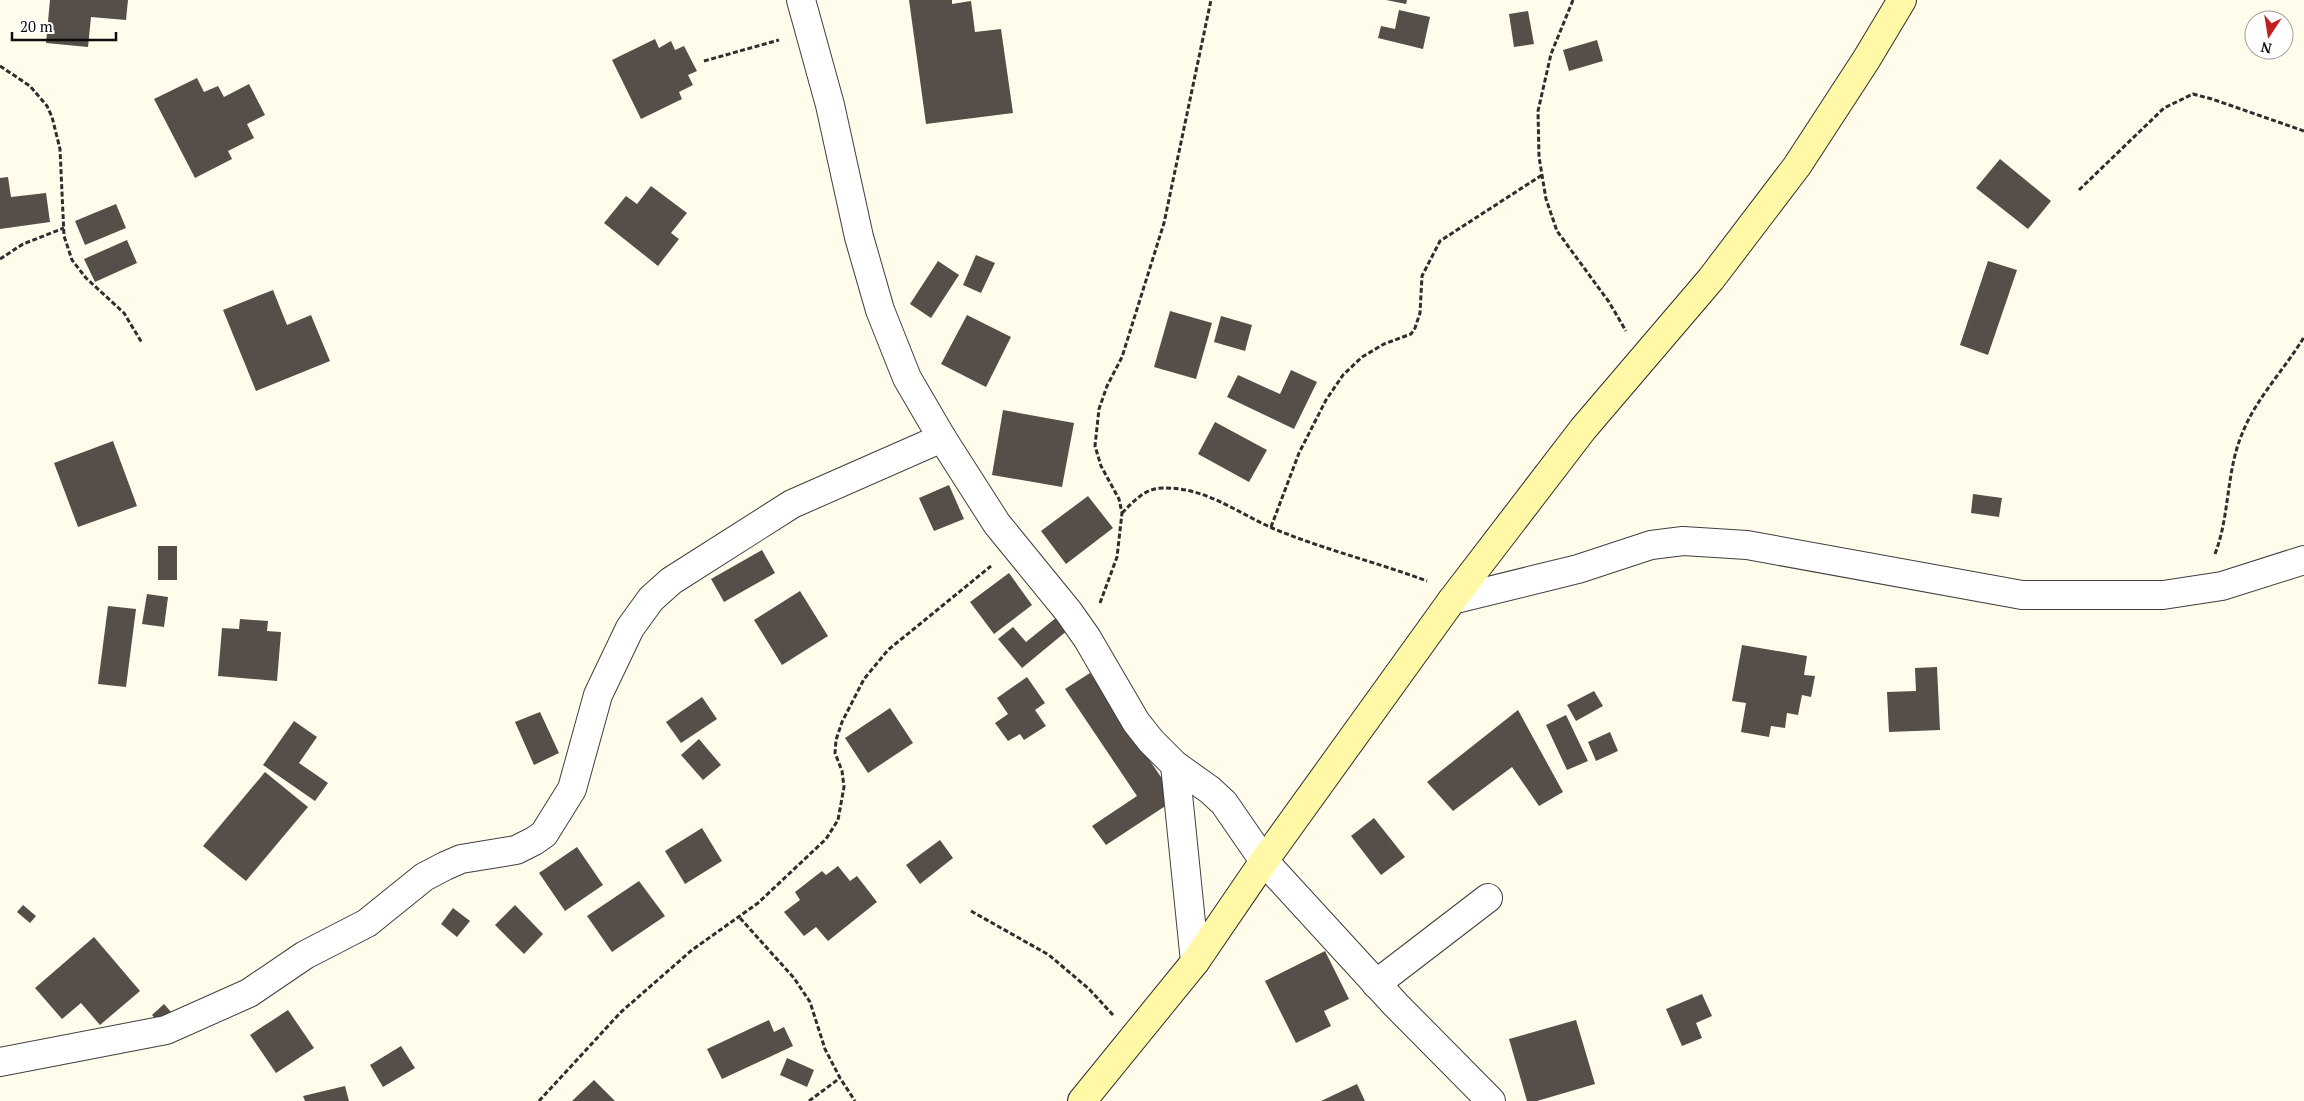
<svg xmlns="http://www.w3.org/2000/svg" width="2304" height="1101" font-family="'PT Serif',serif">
  <rect width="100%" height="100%" fill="#fffcec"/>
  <!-- building -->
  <g fill="#564e48">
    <path d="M50,0H128L126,20L91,17L88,47L46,43Z"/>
    <path d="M909,0H952V4L971,1L975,32L1001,29L1013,113L926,124Z"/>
    <path d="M1386,0H1407L1406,4Z"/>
    <path d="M1399,10L1430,17L1423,49L1378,38L1381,26L1395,29Z"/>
    <path d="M1528,11L1534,44L1514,47L1509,14Z"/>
    <path d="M655,39L659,48L671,41L675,50L684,46L697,71L688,75L693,85L679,92L682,99L641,119L612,60Z"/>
    <path d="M1597,40L1603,61L1569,71L1563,50Z"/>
    <path d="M197,78L204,92L218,86L224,97L249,84L265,115L247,124L254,138L228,151L232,159L195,178L154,99Z"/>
    <path d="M2000,159L2051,201L2028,229L1976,188Z"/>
    <path d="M8,177L11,197L46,193L50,222L0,229V178Z"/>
    <path d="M651,186L687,213L671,233L679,239L658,266L604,223L626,196L637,204Z"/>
    <path d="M116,204L126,228L85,245L75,221Z"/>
    <path d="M127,240L137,263L95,282L84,259Z"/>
    <path d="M976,255L995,263L981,293L963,285Z"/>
    <path d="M938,261L959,275L931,318L910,304Z"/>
    <path d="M1988,261L2017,270L1988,355L1960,345Z"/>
    <path d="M273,290L287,325L311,315L330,361L256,391L223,310Z"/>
    <path d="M1170,311L1212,323L1196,379L1154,367Z"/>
    <path d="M967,315L1011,337L986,387L941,364Z"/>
    <path d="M1221,316L1252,325L1245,351L1214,342Z"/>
    <path d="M1291,370L1317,382L1294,429L1227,397L1238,375L1280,394Z"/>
    <path d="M1003,410L1074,423L1062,487L992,475Z"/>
    <path d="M1215,422L1267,450L1249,482L1198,454Z"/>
    <path d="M113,441L137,506L78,527L54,463Z"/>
    <path d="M949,485L964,519L934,531L919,498Z"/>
    <path d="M1973,494L2002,498L1999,517L1971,513Z"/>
    <path d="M1088,496L1113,528L1066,564L1041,531Z"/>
    <rect x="158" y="546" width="19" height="34"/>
    <path d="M762,550L775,573L724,602L711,579Z"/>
    <path d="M1009,573L1032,605L994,634L970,602Z"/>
    <path d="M800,591L828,636L782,665L754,620Z"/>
    <path d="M147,594L168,597L164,627L142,624Z"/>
    <path d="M108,606L136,609L126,687L98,684Z"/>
    <path d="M1057,617L1068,630L1022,668L998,639L1013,627L1026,642Z"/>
    <path d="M240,619L268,621L267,631L281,632L277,681L218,676L222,628L239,629Z"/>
    <path d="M1742,645L1807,656L1804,675L1815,676L1811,697L1802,695L1798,715L1787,713L1785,728L1771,726L1769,737L1741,732L1746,703L1732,701Z"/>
    <path d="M1937,667L1940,730L1889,732L1887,692L1916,691L1915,668Z"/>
    <path d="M1090,673L1176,799L1106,845L1092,826L1137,796L1065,689Z"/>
    <path d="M1027,677L1045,703L1035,710L1046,726L1024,740L1020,734L1008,741L995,723L1008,714L997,698Z"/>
    <path d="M1594,691L1603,706L1576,721L1567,705Z"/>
    <path d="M702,697L717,719L681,743L666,722Z"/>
    <path d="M890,708L913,743L868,773L845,738Z"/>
    <path d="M1518,710L1563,792L1539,806L1512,767L1453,811L1427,782Z"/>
    <path d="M540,712L559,753L534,765L515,722Z"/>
    <path d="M1566,715L1588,761L1567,770L1546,725Z"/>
    <path d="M294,721L317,737L299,763L328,783L315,801L263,765Z"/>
    <path d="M1610,732L1618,751L1596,761L1588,742Z"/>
    <path d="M699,739L721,765L703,780L681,755Z"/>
    <path d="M265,772L308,807L246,881L203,846Z"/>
    <path d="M1374,818L1405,857L1381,875L1351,836Z"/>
    <path d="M702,828L722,861L685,884L665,851Z"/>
    <path d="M940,840L953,858L920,884L906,865Z"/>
    <path d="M577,847L603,885L565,911L539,873Z"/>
    <path d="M838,866L850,881L857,876L877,902L828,941L816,927L804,936L784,912L800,900L795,892L822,871L826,875Z"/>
    <path d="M639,881L665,916L612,952L587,916Z"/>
    <path d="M23,905L36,916L30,923L17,912Z"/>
    <path d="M515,905L543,934L524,954L495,925Z"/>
    <path d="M453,908L470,921L457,937L441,924Z"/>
    <path d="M94,937L140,991L100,1025L81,1003L62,1019L35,988Z"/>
    <path d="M1325,951L1349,999L1324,1011L1331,1026L1296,1043L1265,981Z"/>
    <path d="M1702,994L1712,1016L1696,1023L1702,1038L1682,1046L1666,1009Z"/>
    <path d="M164,1004L172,1013L160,1024L152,1015Z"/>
    <path d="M288,1010L314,1048L276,1073L250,1035Z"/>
    <path d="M769,1020L774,1032L784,1027L793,1046L722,1079L707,1049Z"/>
    <path d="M1576,1020L1595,1084L1537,1101H1527L1509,1039Z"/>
    <path d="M401,1046L415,1068L383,1087L370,1065Z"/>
    <path d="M787,1058L814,1070L807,1087L780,1075Z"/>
    <path d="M594,1080L615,1101H572Z"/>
    <path d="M1357,1084L1365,1101H1321Z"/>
    <path d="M345,1086L349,1101H305L303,1096Z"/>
  </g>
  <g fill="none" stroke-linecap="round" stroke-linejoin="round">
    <!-- minor casing -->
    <g stroke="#3f3f3f" stroke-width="30">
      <g id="minor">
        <path d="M801,0L830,105L859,237L880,310L907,378L942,438L997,524L1068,611L1087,638L1136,722L1151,741L1175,765L1210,790L1224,803L1264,861L1396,1005L1491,1101"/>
        <path d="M1452,600L1578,569L1651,545L1683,541L1747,545L2022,595H2163L2222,586L2304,560"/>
        <path d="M1175,765L1195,962"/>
        <path d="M1376,984L1488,898"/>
        <path d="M0,1062L166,1030L249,993L305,955L367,923L424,877L445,866L461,859L516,850L534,841L544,834L572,789L598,695L630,628L651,599L671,581L792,504L942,438"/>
      </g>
    </g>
    <!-- secondary casing -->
    <g stroke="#2e2e2e" stroke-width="30">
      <path id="secondary" d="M1082,1101L1195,962L1264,861L1452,600L1583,429L1711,279L1797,166L1866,60L1902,0"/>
    </g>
    <!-- path -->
    <g stroke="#2e2e2e" stroke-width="3" stroke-dasharray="5 2.5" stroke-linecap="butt">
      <path d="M1573,0L1551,54L1538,111L1539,157L1546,199L1557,231L1609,302L1626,331"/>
      <path d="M704,61L779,40"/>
      <path d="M0,66L30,86L47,106L52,117L60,149L64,236L72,260L86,278L124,313L142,343"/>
      <path d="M2079,190L2164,108L2193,94L2212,99L2304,131"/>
      <path d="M0,259L23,244L64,228"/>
      <path d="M1122,513C1134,501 1145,488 1163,488C1205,487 1236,512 1272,528C1322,549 1376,562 1427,581"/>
      <path d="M1271,527L1299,453L1326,400L1343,375L1362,357L1384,344L1411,334L1415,328L1420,313L1422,276L1440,241L1542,175"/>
      <path d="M2215,554C2230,515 2226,472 2242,434C2256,398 2285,369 2304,337"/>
      <path d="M1100,603L1117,557L1122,513L1119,499L1101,466L1095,446L1099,409L1107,386L1122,357L1164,223L1211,0"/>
      <path d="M971,911L1049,955L1089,989L1113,1015"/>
      <path d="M740,918L794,978L810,1002L825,1049L840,1078L855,1101"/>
      <path d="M539,1101L621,1012L692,950L758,903L826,839L838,820L844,787L842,771L835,753L836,740L842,722L864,679L888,650L991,566"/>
      <path d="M809,1101L840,1078"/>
    </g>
    <!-- minor -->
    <use href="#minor" stroke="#fff" stroke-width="28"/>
    <!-- secondary -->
    <use href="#secondary" stroke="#fff8a7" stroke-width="28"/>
  </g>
  <!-- north arrow -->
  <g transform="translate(2269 35) rotate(192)"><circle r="24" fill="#ffffff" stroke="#9e9e9e"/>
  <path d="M0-4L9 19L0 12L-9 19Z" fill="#c21f22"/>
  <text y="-8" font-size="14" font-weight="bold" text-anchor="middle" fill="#0c0c0c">N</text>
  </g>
  <!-- scale -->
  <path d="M12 32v8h104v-8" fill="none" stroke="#0c0c0c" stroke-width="2.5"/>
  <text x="20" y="32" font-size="15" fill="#0c0c0c" stroke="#ffffff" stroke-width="4" paint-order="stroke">20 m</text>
</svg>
